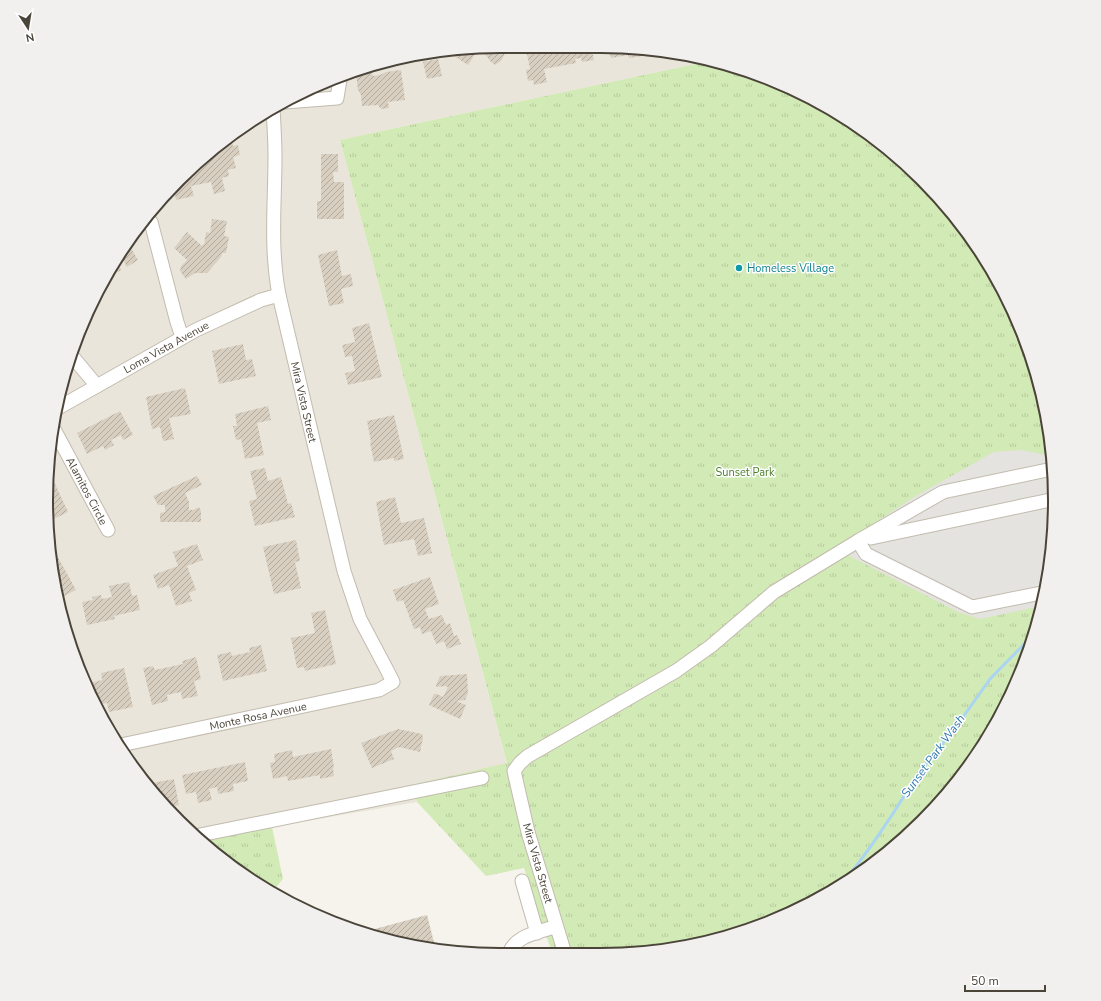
<svg xmlns="http://www.w3.org/2000/svg" width="1101" height="1001" font-family="'Nunito Sans',sans-serif">
  <defs>
    <pattern id="park-tufts" width="24" height="20" patternUnits="userSpaceOnUse"><rect width="24" height="20" fill="#d2eab5"/><path d="M3 7l-1-3M5 7V3M7 7l1-3M15 17l-1-3M17 17v-4M19 17l1-3" fill="none" stroke="#b6ca9c"/></pattern>
    <pattern id="building-hatch" width="6" height="6" patternUnits="userSpaceOnUse"><rect width="6" height="6" fill="#d8cfc1"/><path d="M-1 1l2-2M0 6l6-6M5 7l2-2" fill="none" stroke="#b1aa9e"/></pattern>
  </defs>
  <rect width="100%" height="100%" fill="#f6f3ec"/>
  <!-- residential -->
  <path fill="#eae5da" d="M501,46L630,47L689,55L709,61L340,140L507,764L411,785L417,802L272,827L200,842L140,777L81,675L55,589L46,500L61,383L93,299L140,224L224,140L300,93L412,55Z"/>
  <!-- park -->
  <g fill="url(#park-tufts)">
    <path d="M709,61L775,81L853,123L922,179L979,248L1020,327L1046,412L1055,500L1046,589L1020,674L979,753L922,822L853,878L775,920L689,946L601,955L553,954L541,923L524,868L486,876L417,802L411,785L507,763L340,140Z"/>
    <path d="M272,827L283,879L271,893L200,842Z"/>
  </g>
  <!-- parking -->
  <path fill="#e5e3e0" d="M1021,450L1051,456L1055,500L1046,589L1041,606L980,619L958,612L836,549L914,497L994,452Z"/>
  <g fill="none" stroke-linecap="round" stroke-linejoin="round">
    <!-- stream -->
    <path stroke="#a9d4f2" stroke-width="3" d="M843,884L871,846L892,815L918,774L958,724L990,679L1032,636"/>
  </g>
  <!-- building -->
  <g fill="url(#building-hatch)">
    <path d="M502,46L506,52L501,61L495,65L490,61L485,54L478,50L468,65L454,56L458,50Z"/>
    <path d="M537,46L591,47L594,60L582,62L581,58L575,59L576,63L544,69L547,82L534,85L533,80L528,81L526,70L530,69L526,49Z"/>
    <path d="M609,47H630L652,50L641,52L642,56L629,58L628,55L611,58Z"/>
    <path d="M438,59L442,76L427,79L423,62Z"/>
    <path d="M370,69L373,76L380,75L386,72L401,70L405,100L388,102L389,108L381,109L378,105L362,106L361,95L358,90L356,74Z"/>
    <path d="M225,139V140L231,139L233,146L238,145L240,155L233,157L236,168L228,170L229,176L222,178L225,191L214,194L211,182L191,186L194,196L176,200L174,190L184,179L194,177L193,171L199,165L210,162L208,155Z"/>
    <path d="M321,154H338V172H333L334,182H344V219H317V201H321Z"/>
    <path d="M212,219L227,221L224,236L229,237L226,253H222L221,257L207,273H195L186,279L180,271L181,266L187,260L174,248L187,232L202,246L203,244L204,245L206,232L210,233Z"/>
    <path d="M128,243L138,260L127,267L123,260L117,263L121,270L112,275L113,277L103,283Z"/>
    <path d="M337,250L342,276L351,274L353,286L341,289L344,303L329,306L318,255Z"/>
    <path d="M369,323L382,377L348,385L345,373L355,371L352,356L345,357L342,345L355,342L352,328Z"/>
    <path d="M243,344L246,360L252,359L256,376L219,384L212,351Z"/>
    <path d="M185,388L191,414L169,418L174,439L163,441L160,427L152,429L146,397Z"/>
    <path d="M268,406L271,420L257,423L264,455L245,459L241,439L236,440L233,426H237L235,414Z"/>
    <path d="M120,411L133,435L123,440L121,435L111,440L114,445L105,450L103,446L87,454L77,433Z"/>
    <path d="M394,415L404,459L394,461V458L374,462L370,443L371,442L367,421Z"/>
    <path d="M265,468L268,481L281,477L288,504L291,503L295,517L255,526L249,501L257,499L250,471Z"/>
    <path d="M50,473L68,512L48,522L46,500Z"/>
    <path d="M197,476L202,485L185,493L189,502V510H193L199,507L201,511V522H160V513L165,512V505H158L153,496Z"/>
    <path d="M395,497L401,523L424,518L432,553L418,556L414,539L384,545L376,502Z"/>
    <path d="M296,540L300,561L295,562L301,588L274,594L263,547Z"/>
    <path d="M197,544L203,560L187,566L196,590L189,593L192,601L176,606L169,585L158,589L153,575L178,566L173,552Z"/>
    <path d="M54,550L76,590L58,599L55,589L51,551Z"/>
    <path d="M430,577L439,604L425,609L429,619L442,615L446,625L450,623L454,636L457,635L461,644L447,649L444,641L436,644L431,631L422,634L420,627L414,629L403,600L397,602L393,590Z"/>
    <path d="M129,582L132,596L137,595L140,610L114,616L115,619L87,625L82,602L93,600L92,597L101,595L102,599L112,597L109,586Z"/>
    <path d="M325,610L336,664L305,671L304,667L297,668L291,638L315,633L311,613Z"/>
    <path d="M261,645L267,671L223,681L217,655L231,652L232,656L250,652L249,648Z"/>
    <path d="M196,657L201,679L194,681L198,696L182,699L181,692L167,695L168,701L152,705L143,668L153,666L155,670L183,664L182,661Z"/>
    <path d="M124,668L133,707L109,712L107,703L98,705L86,684L102,680L101,673Z"/>
    <path d="M467,674L468,693L465,700L456,701L466,705L460,719L429,705L434,694H437L443,697L448,687L445,686L436,687V685L440,676Z"/>
    <path d="M398,729L422,734L423,738L420,752L399,747L391,751L394,759L372,768L361,743Z"/>
    <path d="M331,749L334,767L333,768L334,776L320,779V775L288,781L287,776L273,779L270,763L275,762L274,754L292,750L293,757Z"/>
    <path d="M245,762L248,781L233,784L234,791L218,794L217,787L209,789L212,800L198,803L196,792L186,794L182,775Z"/>
    <path d="M174,779L179,805L168,807L147,784Z"/>
    <path d="M427,915L436,950L372,935L371,930Z"/>
  </g>
  <g fill="none" stroke-linecap="round" stroke-linejoin="round">
    <!-- minor casing -->
    <g stroke="#c2bbae" stroke-width="15">
      <g id="minor">
        <path d="M285,102L337,98L340,79"/>
        <path d="M151,222L177,322L182,337"/>
        <path d="M72,356L97,386"/>
        <path d="M58,408L196,330L261,300L279,295"/>
        <path d="M55,431L108,530"/>
        <path d="M871,538L1055,499"/>
        <path d="M858,541L866,554L972,607L1046,592"/>
        <path d="M121,745L379,690L393,682L387,670L360,619L344,571L279,295C270,247 275,203 275,156C275,140 274,125 273,109"/>
        <path d="M195,836L482,778"/>
        <path d="M522,881L537,933"/>
        <path d="M509,953C517,934 539,933 556,926"/>
        <path d="M565,954L528,832L514,771L520,763L528,756L676,671L711,646L774,592L858,541L943,492L1052,469"/>
      </g>
    </g>
    <!-- minor -->
    <use href="#minor" stroke="#fff" stroke-width="13"/>
  </g>
  <!-- markers -->
  <circle fill="#0f9aa8" stroke="#fff" stroke-width="1.5" cx="739" cy="268" r="4"/>
  <g text-anchor="middle" stroke-width="3" stroke-linejoin="round" paint-order="stroke">
    <!-- culture labels -->
    <g font-size="11" fill="#0d838f" stroke="#fff" text-anchor="start">
      <text x="747" y="272">Homeless Village</text>
    </g>
    <!-- street labels -->
    <g font-size="11" fill="#4b4439" stroke="#fff">
      <text transform="translate(166 347) rotate(-29)" y="4">Loma Vista Avenue</text>
      <text transform="translate(304 402) rotate(77)" y="4">Mira Vista Street</text>
      <text transform="translate(87 491) rotate(62)" y="4">Alamitos Circle</text>
      <text transform="translate(258 716) rotate(-12)" y="4">Monte Rosa Avenue</text>
      <text transform="translate(538 863) rotate(74)" y="4">Mira Vista Street</text>
    </g>
    <!-- park labels -->
    <g font-size="11" fill="#4a7f2a" stroke="#fff">
      <text x="745" y="476">Sunset Park</text>
    </g>
    <!-- water labels -->
    <g font-size="12" font-style="italic" fill="#2e7ab2" stroke="#fff">
      <text transform="translate(933 756) rotate(-54)" y="4">Sunset Park Wash</text>
    </g>
  </g>
  <!-- crop -->
  <path d="M0 0H1101V1001H0ZM500 53H601A447 447 0 0 1 1048 500V501A447 447 0 0 1 601 948H500A447 447 0 0 1 53 501V500A447 447 0 0 1 500 53Z" fill="#f1f0ef" fill-rule="evenodd"/>
  <path fill="none" stroke="#4b4439" stroke-width="2" d="M500 53H601A447 447 0 0 1 1048 500V501A447 447 0 0 1 601 948H500A447 447 0 0 1 53 501V500A447 447 0 0 1 500 53Z"/>
  <!-- north arrow -->
  <g transform="translate(28 28) rotate(168)" stroke="#ffffff" stroke-width="3" paint-order="stroke">
  <path d="M0-3L7 15L0 10L-7 15Z" fill="#4b4439"/>
  <text y="-6" font-size="11" font-weight="bold" text-anchor="middle" fill="#4b4439">N</text>
  </g>
  <!-- scale -->
  <path d="M965 985v6h80v-6" fill="none" stroke="#4b4439" stroke-width="2"/>
  <text x="971" y="985" font-size="12" fill="#4b4439" stroke="#ffffff" stroke-width="3" paint-order="stroke">50 m</text>
</svg>
